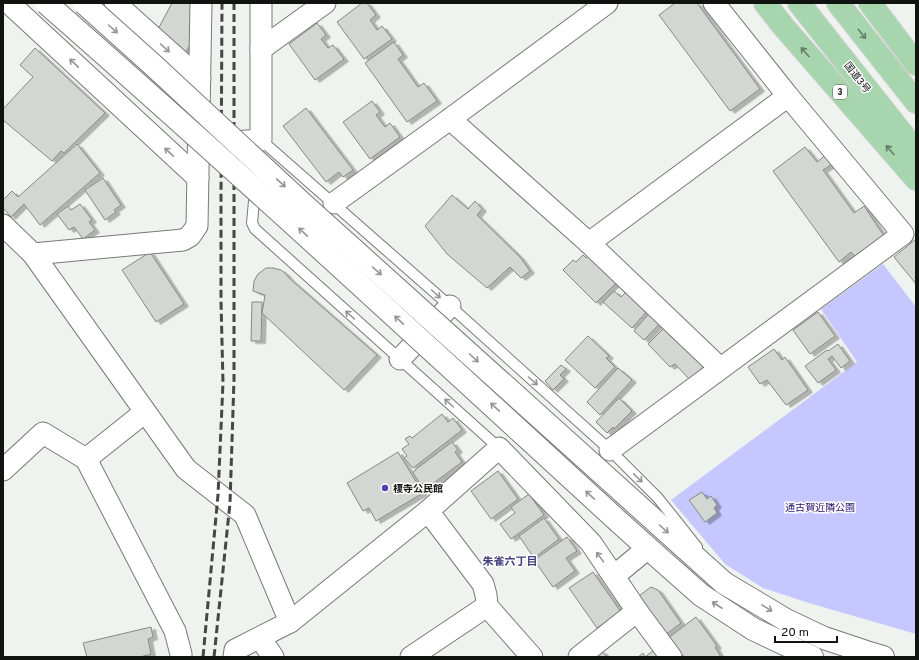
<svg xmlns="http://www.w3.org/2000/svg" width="919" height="660" font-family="Overpass,'Noto Sans JP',sans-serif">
  <defs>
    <filter id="shadow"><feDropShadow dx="4.5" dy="2.5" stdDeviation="0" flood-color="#0004"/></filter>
  </defs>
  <rect width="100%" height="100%" fill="#eff3ef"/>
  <!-- green -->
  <path fill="#c5c7fe" d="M883,264L916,307V634L809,603L763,588L725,564L671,500L857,362L821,309Z"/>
  <!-- building -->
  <g fill="#d3d7d3" stroke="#858985" filter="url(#shadow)">
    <path d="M172,3H193L194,39L185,53L157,31Z"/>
    <path d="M362,3H367L376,15L370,20L377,30L382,26L392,39L364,59L337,22Z"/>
    <path d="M675,3H697L760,89L730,111L659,15Z"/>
    <path d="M317,23L326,35L321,39L328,48L333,45L344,59L315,80L289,44Z"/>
    <path d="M394,42L403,55L398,59L418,87L424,83L437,101L407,122L365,63Z"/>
    <path d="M35,48L105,113L64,153L61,151L52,161L3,120V109L33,77L20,65Z"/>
    <path d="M372,101L380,112L376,115L385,127L390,123L400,137L370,159L343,122Z"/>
    <path d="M306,108L353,170L343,177L339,172L326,182L283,126Z"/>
    <path d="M77,144L100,173L40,225L24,204L11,217L3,208V200L12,191L18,197Z"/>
    <path d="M805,147L817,162L828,153L834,163L823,170L854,213L864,206L886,239L858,260L851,252L839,262L773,171Z"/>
    <path d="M103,178L121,205L114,210L116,212L105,220L85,190Z"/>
    <path d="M452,195L468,209L475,201L482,209L477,215L520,257L530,271L521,278L510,267L487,288L447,254L425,226Z"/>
    <path d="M80,204L92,220L89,222L95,230L83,239L74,227L69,230L57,214L68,206L71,210Z"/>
    <path d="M916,239V284L894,257Z"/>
    <path d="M150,252L184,304L156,322L122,270Z"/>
    <path d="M591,252L619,280L596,303L563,270L573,260L576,262L583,255L586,258Z"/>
    <path d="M266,268H273L281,270L286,274L289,278L377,355L344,390L262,313L265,295L253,291L254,281L258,274Z"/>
    <path d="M614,291L621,297L626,292L647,311L632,328L603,302Z"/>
    <path d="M252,302H262L261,341H251Z"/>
    <path d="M652,310L663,320L644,340L634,331Z"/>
    <path d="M818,312L835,336L810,354L793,330Z"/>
    <path d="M668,324L707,363L690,380L675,364L670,367L648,344Z"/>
    <path d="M588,336L609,356L606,358L615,367L595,388L565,360Z"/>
    <path d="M838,344L850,361L841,368L832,356L828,359L836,370L818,383L805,366L827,350L828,351Z"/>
    <path d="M774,349L782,360L785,357L808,390L786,405L767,380L760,384L748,367Z"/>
    <path d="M561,365L566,369L560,375L564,379L553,390L545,381Z"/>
    <path d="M618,368L632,380L600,415L587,402Z"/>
    <path d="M619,398L632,411L614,429L613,427L607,433L596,422Z"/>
    <path d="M442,414L448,422L453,418L462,430L413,468L404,458L407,456L402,449L409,444L405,439L410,436L412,438Z"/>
    <path d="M452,442L458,450L455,452L462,462L427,488L423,483L421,485L413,473L415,470Z"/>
    <path d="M398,452L423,493L376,521L369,508L363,511L347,483Z"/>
    <path d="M498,471L518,499L491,519L471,491Z"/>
    <path d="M702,492L707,499L711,496L717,505L714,508L717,513L705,522L689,500Z"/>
    <path d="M529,494L544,515L511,539L500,524L515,513L511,507Z"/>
    <path d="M544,518L559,539L534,558L519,536Z"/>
    <path d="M567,537L577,551L566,558L575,571L553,587L534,560Z"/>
    <path d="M593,572L621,612L597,628L569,588Z"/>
    <path d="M651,587L658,590L681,623L665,635L636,598Z"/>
    <path d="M696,617L717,646L715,647L721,657H684L683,655L680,657L667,639Z"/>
    <path d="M151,627L153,637L148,639L151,654L140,657H87L83,643Z"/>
    <path d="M654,650L659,657H638L643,653L645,657Z"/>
    <path d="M602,651L607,657H594Z"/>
  </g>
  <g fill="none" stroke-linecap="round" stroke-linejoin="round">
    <!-- service casing -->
    <g stroke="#777a77" stroke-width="12">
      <g id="service">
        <path d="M261,140L450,306L610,450L658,498L697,547"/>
        <path d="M255,190L252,223L255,229L499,448"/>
      </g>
    </g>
    <!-- minor casing -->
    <g stroke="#777a77" stroke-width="23">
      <g id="minor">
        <path d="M9,3L198,178"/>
        <path d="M115,3L200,79"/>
        <path d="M261,49L325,3"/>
        <path d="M450,119L589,243L720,368"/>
        <path d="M199,144L220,143L261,140V3"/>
        <path d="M334,203L450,119L607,3"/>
        <path d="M3,225L33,254L186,469L245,515L290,622"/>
        <path d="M589,243L788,96"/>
        <path d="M33,254L183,240L190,236L197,226L201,3"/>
        <path d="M400,359L450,306"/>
        <path d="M145,412L86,459L175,631L181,654V657"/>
        <path d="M610,450L903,234L788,96L714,3"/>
        <path d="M3,470L43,433L86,459"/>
        <path d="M428,511L483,584L486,595L487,606L532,657"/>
        <path d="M614,576L648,548"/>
        <path d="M260,638L273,657"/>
        <path d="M234,657L235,650L290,622L428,511L499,448L591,543L637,611L671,657"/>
        <path d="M411,657L487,606"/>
        <path d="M579,657L637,611"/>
      </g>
    </g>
    <!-- tertiary casing -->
    <g stroke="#777a77" stroke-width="24">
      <g id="tertiary">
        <path d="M635,503L724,583L786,620L824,638L866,652L883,657"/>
        <path d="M619,522L648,548L701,595L753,629L812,657"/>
      </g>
    </g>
    <!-- trunk casing -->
    <g stroke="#cfd0cf" stroke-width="24">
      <g id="trunk">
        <path d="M765,3L783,26L916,179"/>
        <path d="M799,3L916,151"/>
        <path d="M838,3L916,102"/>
        <path d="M870,3L916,64"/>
      </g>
    </g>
    <!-- service -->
    <use href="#service" stroke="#fff" stroke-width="10"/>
    <!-- minor -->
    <use href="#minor" stroke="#fff" stroke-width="21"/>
    <!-- tertiary -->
    <use href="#tertiary" stroke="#fff" stroke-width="22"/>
    <!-- trunk -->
    <use href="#trunk" stroke="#a7d6ae" stroke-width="22"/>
    <!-- rail -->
    <g stroke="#444744" stroke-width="3" stroke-dasharray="8 4" stroke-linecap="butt">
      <path d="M203,657L218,495L223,383L221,301V197L222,3"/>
      <path d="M214,657L230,503L234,379V3"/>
    </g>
    <!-- tertiary-bridge casing -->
    <g stroke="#777a77" stroke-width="24" stroke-linecap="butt">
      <g id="tertiary-bridge">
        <path d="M46,3C240,173 429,348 619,522"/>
        <path d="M84,3L153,65L304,205L635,503"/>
      </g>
    </g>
    <!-- tertiary-bridge -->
    <use href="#tertiary-bridge" stroke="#fff" stroke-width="22"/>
  </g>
  <!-- one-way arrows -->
  <defs><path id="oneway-shaft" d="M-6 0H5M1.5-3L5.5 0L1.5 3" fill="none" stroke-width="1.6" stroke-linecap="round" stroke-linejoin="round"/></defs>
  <g stroke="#949594">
    <use href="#oneway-shaft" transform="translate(113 29) rotate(42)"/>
    <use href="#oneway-shaft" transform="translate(165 48) rotate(42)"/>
    <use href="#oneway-shaft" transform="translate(74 63) rotate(-137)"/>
    <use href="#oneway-shaft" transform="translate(169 152) rotate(-137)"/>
    <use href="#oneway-shaft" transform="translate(281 183) rotate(43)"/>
    <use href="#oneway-shaft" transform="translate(303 232) rotate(-137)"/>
    <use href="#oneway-shaft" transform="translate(377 271) rotate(42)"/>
    <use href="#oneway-shaft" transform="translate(436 294) rotate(42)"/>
    <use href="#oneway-shaft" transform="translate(350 315) rotate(-138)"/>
    <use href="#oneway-shaft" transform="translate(399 320) rotate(-137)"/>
    <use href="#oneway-shaft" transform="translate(474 358) rotate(42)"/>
    <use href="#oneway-shaft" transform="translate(533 381) rotate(42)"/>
    <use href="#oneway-shaft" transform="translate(449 403) rotate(-138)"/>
    <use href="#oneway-shaft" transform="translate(495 407) rotate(-137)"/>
    <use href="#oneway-shaft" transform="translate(638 478) rotate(44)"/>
    <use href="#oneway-shaft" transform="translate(590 495) rotate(-137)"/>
    <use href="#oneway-shaft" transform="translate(664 529) rotate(42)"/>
    <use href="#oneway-shaft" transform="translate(600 557) rotate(-126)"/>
    <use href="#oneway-shaft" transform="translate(717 605) rotate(-147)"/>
    <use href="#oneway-shaft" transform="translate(767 608) rotate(31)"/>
  </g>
  <g stroke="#647e67">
    <use href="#oneway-shaft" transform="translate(862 34) rotate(52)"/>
    <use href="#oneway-shaft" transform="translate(805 52) rotate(-131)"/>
    <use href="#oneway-shaft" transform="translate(890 150) rotate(-131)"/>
  </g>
  <!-- markers -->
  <circle fill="#5141b8" stroke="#fff" stroke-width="1.5" cx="385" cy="488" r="4"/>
  <g text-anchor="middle" stroke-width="3" stroke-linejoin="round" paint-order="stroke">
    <!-- shield labels -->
    <rect fill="#fff" stroke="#585a58" stroke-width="1" x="833" y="85" width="14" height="14" rx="3"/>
    <g font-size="9" font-weight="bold" fill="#111311">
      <text x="840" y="95">3</text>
    </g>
    <!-- street labels -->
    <g font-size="10" fill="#111311" stroke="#fff">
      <text transform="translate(858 77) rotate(52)" y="4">国道3号</text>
    </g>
    <!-- poi labels -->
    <g font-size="10" font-weight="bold" fill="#111311" stroke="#fff" text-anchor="start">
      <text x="393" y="492">榎寺公民館</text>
    </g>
    <!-- park labels -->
    <g font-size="10" fill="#26146a" stroke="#fff">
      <text x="820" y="511">通古賀近隣公園</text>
    </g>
    <!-- neighbourhood labels -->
    <g font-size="11" font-weight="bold" fill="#44417e" stroke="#fff">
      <text x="510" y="565">朱雀六丁目</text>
    </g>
  </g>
  <!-- border -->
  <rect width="919" height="660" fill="none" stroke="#111311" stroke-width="8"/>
  <!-- scale -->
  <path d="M775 636v6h62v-6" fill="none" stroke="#111311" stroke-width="2"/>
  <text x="781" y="636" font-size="12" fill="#111311" stroke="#ffffff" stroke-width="3" paint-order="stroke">20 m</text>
</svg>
